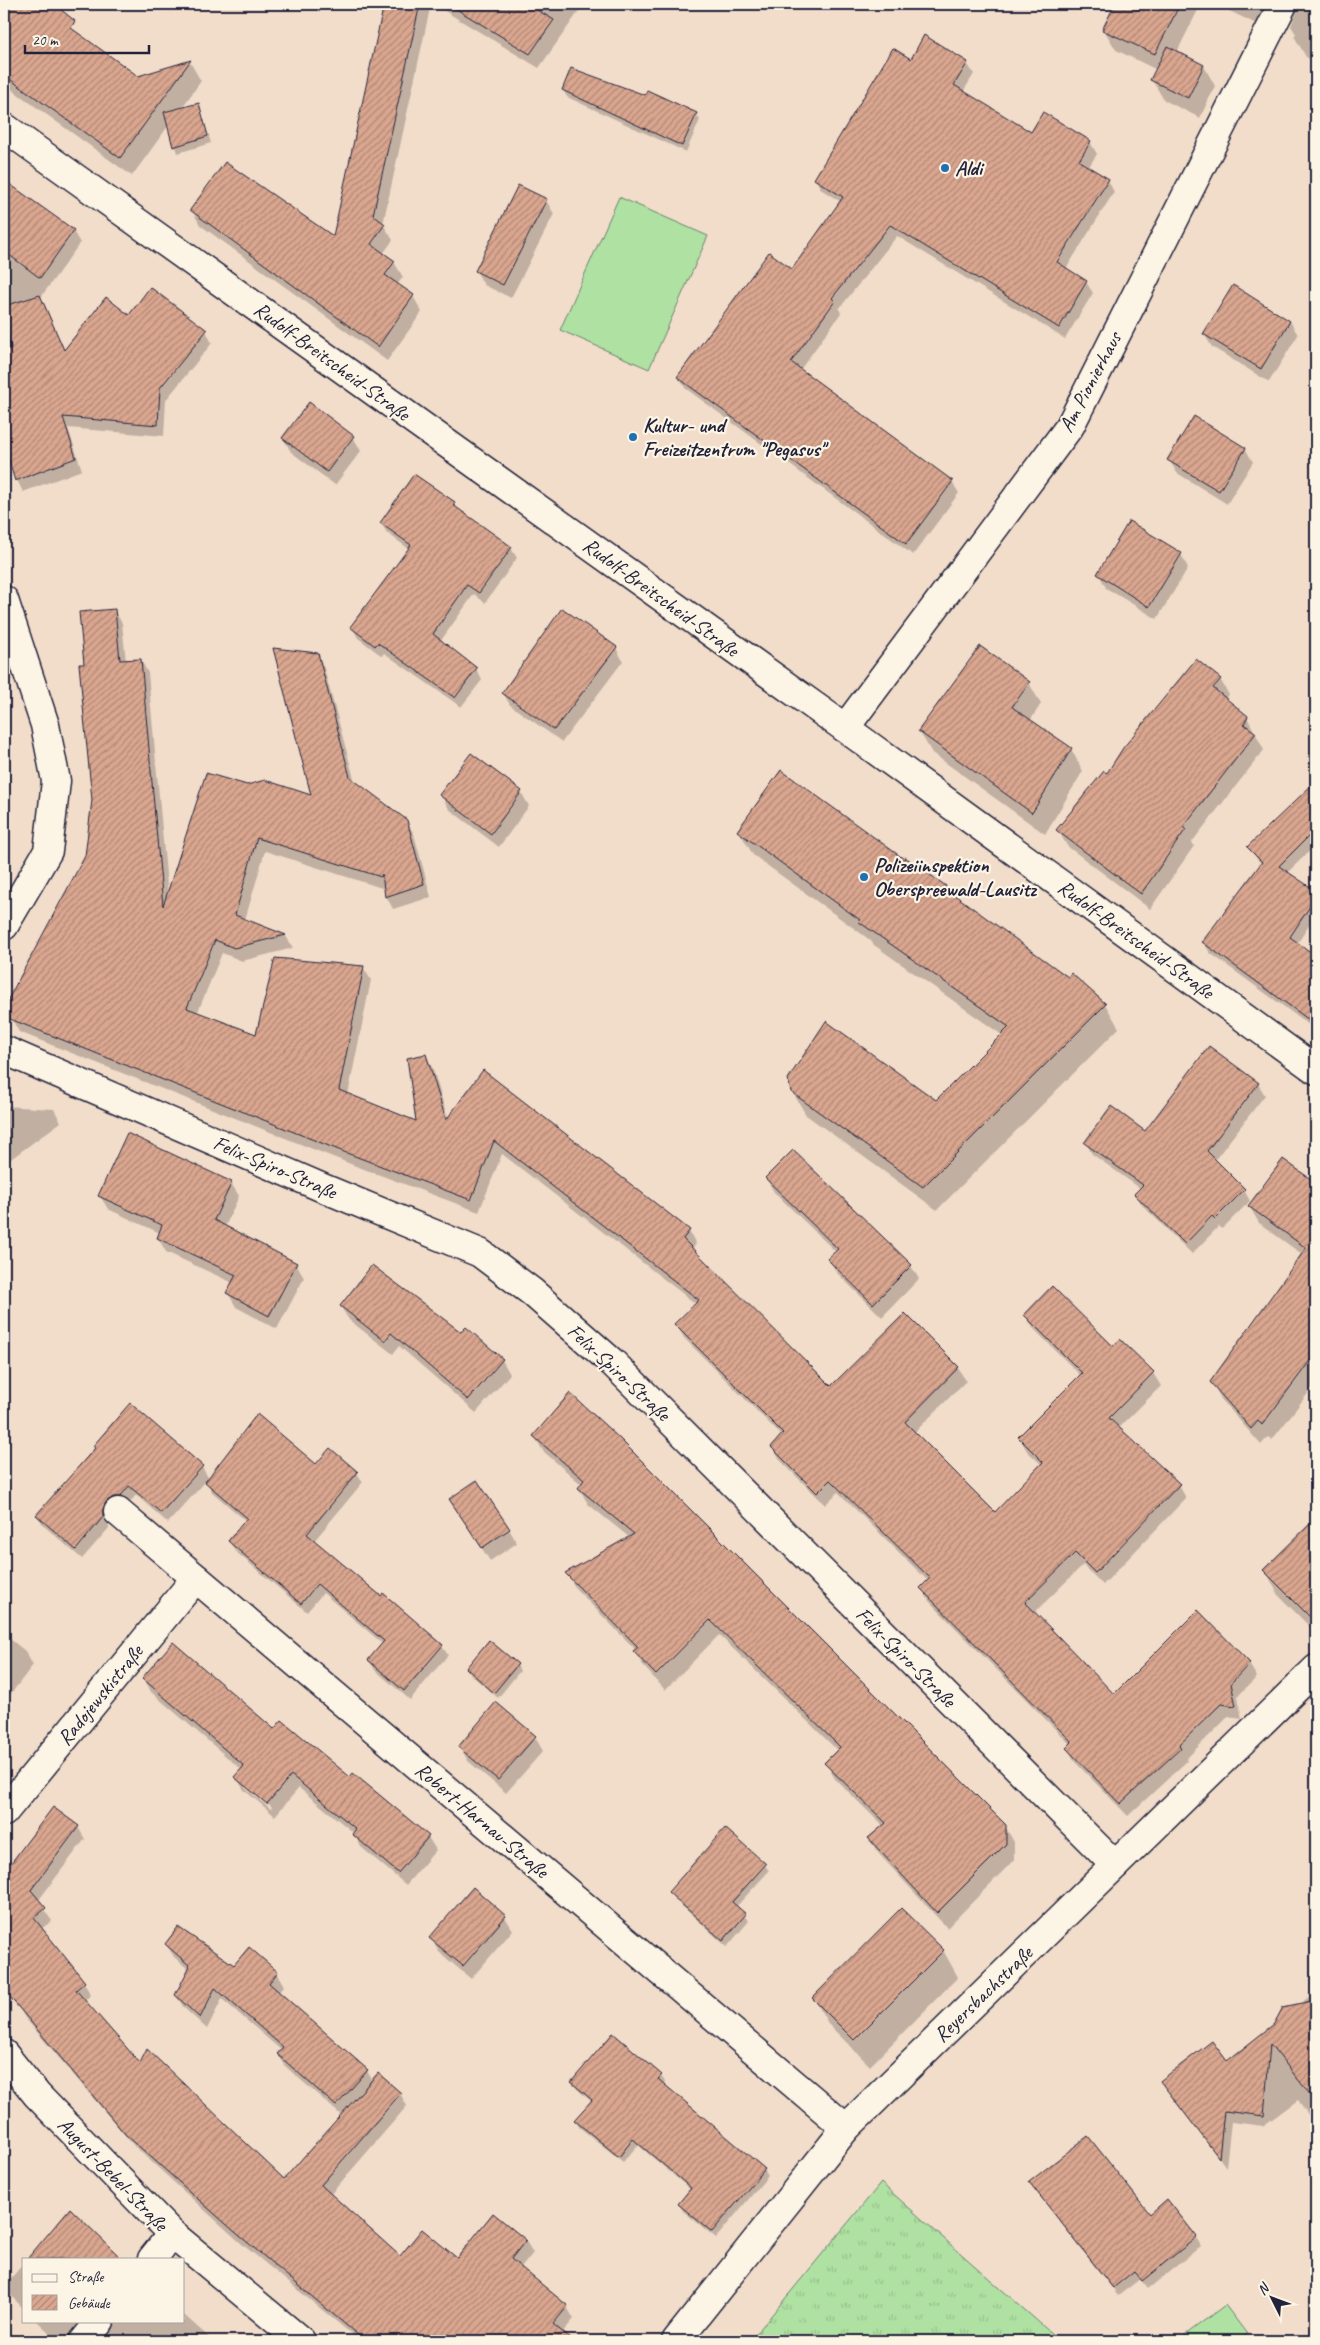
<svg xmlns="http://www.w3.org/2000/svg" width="1320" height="2345" font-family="Caveat,sans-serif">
  <defs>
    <pattern id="grass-tufts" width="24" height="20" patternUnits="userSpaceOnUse" patternTransform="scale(1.25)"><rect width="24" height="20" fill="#afe1a2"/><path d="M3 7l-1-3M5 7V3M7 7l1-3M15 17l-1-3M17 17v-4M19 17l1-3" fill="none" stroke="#96c18c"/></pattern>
    <pattern id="building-hatch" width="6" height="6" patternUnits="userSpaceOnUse" patternTransform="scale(1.25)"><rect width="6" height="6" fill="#daa68f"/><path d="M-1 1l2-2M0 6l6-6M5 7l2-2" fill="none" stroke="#b08776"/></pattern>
  </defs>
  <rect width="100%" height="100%" fill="#f2ddcb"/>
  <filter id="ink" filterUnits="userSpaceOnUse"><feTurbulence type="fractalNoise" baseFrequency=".02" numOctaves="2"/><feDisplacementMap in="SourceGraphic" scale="10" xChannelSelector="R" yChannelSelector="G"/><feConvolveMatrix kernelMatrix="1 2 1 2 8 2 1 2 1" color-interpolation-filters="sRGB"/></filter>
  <g filter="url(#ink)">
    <!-- grass -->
    <path fill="url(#grass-tufts)" stroke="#68826e" d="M881,2183L1035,2319L1060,2341H750Z"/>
    <!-- garden -->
    <g fill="#afe1a2" stroke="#68826e">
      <path d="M619,197L708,236L649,369L560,330Z"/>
      <path d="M1225,2305L1247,2334L1238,2341H1177Z"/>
    </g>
    <!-- shadow -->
    <g fill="#0003" fill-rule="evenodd">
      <path d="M4,4H31L38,16L138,78L190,62L201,81L181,109L199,105L211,143L178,153L169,125L132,176L4,84Z"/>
      <path d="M385,4H431L383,224L393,240L383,254L394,262L403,277L397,285L413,296L422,312L387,361L200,225L192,210L334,238Z"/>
      <path d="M433,4H584L539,68Z"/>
      <path d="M1116,4H1201L1177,52L1204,66L1215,86L1200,118L1164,100L1152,80L1157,70L1116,50L1104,30Z"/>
      <path d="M1215,4H1304L1306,11L1310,4H1316V62L1306,57L1294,36L1296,34L1291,26L1297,9L1294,8L1273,32Z"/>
      <path d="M911,61L967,63L974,74L963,92L1031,134L1090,142L1097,154L1088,168L1108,180L1114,192L1066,269L1086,282L1093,293L1065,339L897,236L839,309L841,313L800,370L952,482L959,493L913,555L685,388L679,377L793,271L841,202L822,190L815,179Z"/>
      <path d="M563,90L696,114L700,120L686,152L567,97Z"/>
      <path d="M4,181L73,231L80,243L41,297L65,351L129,317L206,331L212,343L166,400L164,436L68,428L82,470L23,492L17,480L4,440Z"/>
      <path d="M546,200L554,214L511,298L484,285L476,271Z"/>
      <path d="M1290,321L1298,335L1269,382L1212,347L1204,334Z"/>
      <path d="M353,437L361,451L335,485L291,452L283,438Z"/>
      <path d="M1245,448L1253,462L1227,504L1177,473L1169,460Z"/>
      <path d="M454,503L458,511L511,548L517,558L485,603L474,594L440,642L476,669L482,680L461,707L384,653L382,656L358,638L352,627L409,549L387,533L381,523Z"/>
      <path d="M1181,554L1188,568L1157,619L1106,588L1099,574Z"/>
      <path d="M114,610L122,623L126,661L141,660L148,673L168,896L247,787L313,797L317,654L324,668L355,782L406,820L414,834L431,897L393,909L386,896L385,889L265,851L245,920L286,936L293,948L242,961L222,953L197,1014L257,1036L363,967L371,980L348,1095L418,1123L426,1055L433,1069L448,1119L689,1231L696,1244L692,1250L831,1388L958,1368L966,1381L914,1433L995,1514L1042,1465L1027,1451L1019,1437L1081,1376L1033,1328L1025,1315L1113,1348L1120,1341L1153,1373L1161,1386L1119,1428L1179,1485L1186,1498L1103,1585L1083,1565L1034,1613L1114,1695L1249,1664L1257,1677L1238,1696L1242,1719L1228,1717L1186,1759L1187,1761L1128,1816L1075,1762L1068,1749L1071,1745L929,1601L922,1588L928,1581L838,1492L825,1505L780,1460L772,1447L782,1436L684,1338L676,1324L696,1304L502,1154L479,1212L353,1165L19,1032L11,1018L87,857L93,800L85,665Z"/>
      <path d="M616,648L623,661L562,742L510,705L503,693Z"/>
      <path d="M1220,679L1229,695L1225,699L1247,717L1264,750L1192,842L1194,846L1150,909L1067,846L1058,830L1107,774Z"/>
      <path d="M1029,683L1041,704L1030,721L1071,749L1083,771L1045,834L932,753L919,731Z"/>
      <path d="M471,755L521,792L529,806L499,847L449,809L441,795Z"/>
      <path d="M1316,782V845L1287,873L1316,893V915L1297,944L1316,957V1030L1210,953L1204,943L1261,864L1249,848Z"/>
      <path d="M739,831L904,861L945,887L948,892L1105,1004L1119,1028L937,1210L806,1115L792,1091L937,1102L1002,1035L874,945L870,940L753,855Z"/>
      <path d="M1258,1084L1265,1095L1214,1161L1244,1190L1250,1201L1222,1229L1219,1226L1192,1254L1142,1205L1136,1194L1141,1189L1092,1154L1086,1143L1145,1133Z"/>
      <path d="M4,1106L54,1109L61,1122L4,1164Z"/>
      <path d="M1283,1161L1316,1185V1383L1272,1440L1268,1437L1261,1445L1221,1399L1212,1382L1303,1255L1259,1223L1249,1206Z"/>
      <path d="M766,1178L911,1266L919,1279L882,1317L837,1273L829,1260L836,1252L774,1192Z"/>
      <path d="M231,1183L239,1196L225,1227L296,1264L304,1278L277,1329L236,1307L228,1293L233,1283L166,1252L158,1238L160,1233L108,1209L100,1196Z"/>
      <path d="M341,1307L461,1334L466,1328L502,1360L510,1374L476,1413L399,1346L393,1354L349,1320Z"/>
      <path d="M130,1404L202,1467L209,1479L317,1466L357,1473L363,1482L314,1541L442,1646L448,1655L410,1700L375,1670L369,1660L383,1644L323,1593L307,1612L235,1551L229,1541L246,1521L212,1492L206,1481L168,1523L136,1495L126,1507L108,1520L109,1528L82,1559L44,1526L38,1516L96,1449Z"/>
      <path d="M534,1436L1005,1826L1014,1842V1860L947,1928L879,1854L870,1839L884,1827L835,1779L826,1763L838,1751L719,1635L665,1690L644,1667L635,1652L636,1650L576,1589L567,1574L630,1538L588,1504L579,1488L582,1485L543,1451Z"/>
      <path d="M459,1513L509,1529L517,1543L490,1561Z"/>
      <path d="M1309,1526L1316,1533V1633L1280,1597L1265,1570Z"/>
      <path d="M4,1634L25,1651L33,1665L4,1703Z"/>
      <path d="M517,1665L520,1671L498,1698L471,1675L467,1668Z"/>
      <path d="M144,1678L275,1731L350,1779L428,1837L436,1850L406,1885L361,1847L354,1833L299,1788L275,1816L244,1790L236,1777L242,1770L151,1692ZM245,1784L272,1807L271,1809L245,1788Z"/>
      <path d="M535,1737L543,1751L506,1793L468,1761L460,1747Z"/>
      <path d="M78,1827L85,1839L38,1901L52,1921L41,1929L84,1983L91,1995L84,2001L141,2065L284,2181L342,2116L286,2067L279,2055L282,2051L222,1999L207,2029L184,2008L176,1995L189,1970L174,1957L166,1944L234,1966L277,1973L284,1986L278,1993L367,2071L373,2081L400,2093L407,2106L330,2195L400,2258L457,2259L526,2241L533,2253L521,2268L567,2307L574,2319L562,2333L571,2341H360L243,2245L134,2146L25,2018L18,2006L35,1991L4,1951V1870Z"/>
      <path d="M765,1865L769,1871L736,1907L749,1921L727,1947L674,1899L670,1892Z"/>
      <path d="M505,1917L513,1930L471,1979L439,1952L431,1938Z"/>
      <path d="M943,1950L958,1977L870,2066L829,2025L814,1999Z"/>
      <path d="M1316,1991V2126L1298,2100L1263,2126L1231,2122L1226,2167L1162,2082L1227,2063Z"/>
      <path d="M661,2076L665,2082L663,2085L764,2169L768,2176L716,2238L683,2211L679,2204L691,2190L638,2145L623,2162L579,2127L576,2120L592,2102L577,2089L573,2082Z"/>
      <path d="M1036,2191L1149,2215L1196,2237L1201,2246L1148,2289L1140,2279L1118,2296Z"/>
      <path d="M24,2263V2309L12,2297L5,2285Z"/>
      <path d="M184,2315L213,2341H114L110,2335L116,2321H184Z"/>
      <path d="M37,2321H97L81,2341H58Z"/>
    </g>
    <!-- building -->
    <g fill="url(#building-hatch)" stroke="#22223b">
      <path d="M4,4H54L75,21L71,28L138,76L191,60L120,158L4,75Z"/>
      <path d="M384,4H420L373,215L385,224L371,244L395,261L385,275L414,295L378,347L190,210L225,162L333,236Z"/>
      <path d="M448,4H527L554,20L530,54Z"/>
      <path d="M1115,4H1180L1155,54L1102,30Z"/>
      <path d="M924,35L968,62L954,85L1031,132L1043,112L1091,141L1079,161L1109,179L1057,262L1087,281L1059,328L890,225L832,298L835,301L791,362L953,481L906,544L677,377L769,252L792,269L843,197L814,179L893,48L911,59Z"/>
      <path d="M1167,46L1204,65L1188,98L1150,80Z"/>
      <path d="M571,68L645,95L647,90L697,113L682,146L562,90Z"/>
      <path d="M199,103L208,136L173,147L164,112Z"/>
      <path d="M4,180L74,230L40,278L4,251Z"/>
      <path d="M518,185L547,199L503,285L475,271Z"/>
      <path d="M1233,285L1290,321L1261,369L1203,334Z"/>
      <path d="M150,287L207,330L160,388L158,425L63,417L76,458L15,481L4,445V351L11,348L4,323V306L40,295L64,350L106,297L129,315Z"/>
      <path d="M309,402L354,436L327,472L282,438Z"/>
      <path d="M1194,416L1246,448L1219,491L1167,460Z"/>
      <path d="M414,474L455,502L453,505L512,547L479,593L467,585L433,634L477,668L455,698L378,643L375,646L350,627L411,545L380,523Z"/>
      <path d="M1129,521L1182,553L1149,607L1097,574Z"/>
      <path d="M562,608L617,647L554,730L502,693Z"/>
      <path d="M115,609L120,660L141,659L163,906L206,773L247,785L265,780L311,795L273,648L318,653L350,777L407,820L424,884L385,897L382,874L381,877L257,838L235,915L286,935L234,948L215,940L187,1008L256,1034L275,958L364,966L339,1090L416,1121L407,1058L426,1054L446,1120L483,1070L690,1230L683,1239L831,1386L905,1313L959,1367L905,1422L995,1512L1043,1462L1018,1437L1082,1373L1024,1315L1052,1286L1113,1346L1120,1339L1154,1372L1109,1418L1180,1484L1095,1573L1075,1553L1025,1602L1114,1694L1198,1610L1250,1663L1231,1683L1236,1706L1221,1704L1179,1745L1181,1748L1120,1804L1066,1748L1072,1742L920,1588L930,1578L830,1480L817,1493L771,1447L783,1433L674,1324L699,1300L494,1141L471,1200L344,1152L10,1019L5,1005L85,856L92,800L79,664H84L79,612Z"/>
      <path d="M980,646L1030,682L1012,707L1072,748L1032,813L918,731Z"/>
      <path d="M1196,659L1221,679L1213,688L1248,716L1244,724L1256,733L1183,827L1186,829L1141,894L1056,830L1104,771L1107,773L1123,748Z"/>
      <path d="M471,753L522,791L491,834L439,795Z"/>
      <path d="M781,770L904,859L905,857L946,886L945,888L1068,977L1071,973L1106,1004L923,1187L791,1092L788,1079L826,1021L936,1100L1009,1027L859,922L860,920L737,831Z"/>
      <path d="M1316,781V829L1279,866L1316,891V897L1290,937L1316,956V1025L1202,942L1262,862L1247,847Z"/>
      <path d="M1209,1046L1259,1083L1207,1151L1245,1189L1215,1219L1212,1216L1185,1244L1134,1194L1143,1185L1084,1143L1111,1106L1145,1131Z"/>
      <path d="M127,1133L232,1182L214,1220L297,1263L269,1316L226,1293L236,1275L157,1238L162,1225L98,1196Z"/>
      <path d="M793,1150L912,1265L873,1304L827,1259L838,1249L765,1178Z"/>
      <path d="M1283,1159L1316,1183V1353L1262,1425L1258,1421L1251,1429L1210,1382L1306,1248L1248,1206Z"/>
      <path d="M372,1265L461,1332L466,1327L503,1359L468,1400L391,1333L385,1341L340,1306Z"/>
      <path d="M570,1393L620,1439L1006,1825V1844L937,1913L868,1838L886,1823L824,1763L840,1747L710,1620L656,1675L633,1651L638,1647L565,1573L634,1534L578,1488L584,1480L533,1436Z"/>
      <path d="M130,1403L203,1466L161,1513L129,1486L120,1497H113L106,1502L103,1509V1517L76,1550L36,1515L95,1448L93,1446Z"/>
      <path d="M257,1414L316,1464L330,1448L358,1472L307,1534L381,1596L383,1593L443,1645L404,1691L368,1660L384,1641L317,1584L301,1604L228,1541L247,1518L205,1482Z"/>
      <path d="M477,1480L510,1529L482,1548L449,1499Z"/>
      <path d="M1316,1518V1623L1263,1570Z"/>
      <path d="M489,1640L518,1664L494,1693L466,1668Z"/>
      <path d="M173,1642L274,1729L282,1720L350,1777L353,1773L429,1836L398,1873L352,1834L356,1829L291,1775L267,1804L234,1777L244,1766L142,1678Z"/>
      <path d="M496,1702L536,1736L498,1780L458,1747Z"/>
      <path d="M53,1807L79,1826L31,1890L46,1908L34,1918L85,1982L76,1990L140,2063L147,2049L284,2179L378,2073L401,2093L321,2185L400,2256L422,2229L457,2258L493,2213L526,2240L511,2259L568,2306L553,2324L573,2341H365L235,2232L125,2134L4,1990V1854L11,1863Z"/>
      <path d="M725,1828L766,1864L732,1902L746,1914L723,1941L668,1892Z"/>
      <path d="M473,1887L506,1916L463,1966L429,1938Z"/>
      <path d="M901,1908L944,1950L854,2040L812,1998Z"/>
      <path d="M178,1927L234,1965L249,1947L278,1972L269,1983L368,2070L336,2106L277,2054L283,2047L215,1988L200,2018L175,1995L190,1966L165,1944Z"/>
      <path d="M1316,2000V2102L1270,2044L1264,2116L1224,2111L1219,2158L1160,2081L1212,2041L1227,2061L1274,2024L1283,2007Z"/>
      <path d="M613,2033L662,2075L658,2079L765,2169L712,2232L678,2204L691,2188L633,2139L619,2157L574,2120L592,2100L571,2082Z"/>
      <path d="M1088,2136L1150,2214L1167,2199L1197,2237L1142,2281L1134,2271L1113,2288L1029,2182Z"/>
      <path d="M70,2208L122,2259H27Z"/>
    </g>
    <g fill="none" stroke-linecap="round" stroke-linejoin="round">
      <!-- minor casing -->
      <g stroke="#22223b" stroke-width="31">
        <g id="minor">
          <path d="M4,127L845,728L1316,1070"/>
          <path d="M4,600L45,725L56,781L48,851L4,926"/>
          <path d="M845,728L1070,426L1283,4"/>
          <path d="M4,1050L323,1188L480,1253L532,1292L613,1363L1115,1865"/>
          <path d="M118,1512L846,2128"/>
          <path d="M4,1812L196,1578"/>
          <path d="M4,2054L37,2095L172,2234L301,2341"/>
          <path d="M152,2259L172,2234"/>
          <path d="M84,2341L100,2321"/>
          <path d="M676,2341L846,2128L1316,1669"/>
        </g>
      </g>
      <!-- minor -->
      <use href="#minor" stroke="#fcf5e5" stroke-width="28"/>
    </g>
  </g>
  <!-- markers -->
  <g fill="#1f6fb2" stroke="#fcf5e5" stroke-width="2">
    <circle cx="945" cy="168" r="5"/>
    <circle cx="633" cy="437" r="5"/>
    <circle cx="864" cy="877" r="5"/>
  </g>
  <g text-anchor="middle" stroke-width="4.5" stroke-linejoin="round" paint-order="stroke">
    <!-- poi labels -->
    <g font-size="21" font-weight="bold" fill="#22223b" stroke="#fcf5e5" text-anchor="start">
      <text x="955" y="175">Aldi</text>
      <text x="643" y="432">Kultur- und<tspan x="643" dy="24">Freizeitzentrum "Pegasus"</tspan></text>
      <text x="874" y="872">Polizeiinspektion<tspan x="874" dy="24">Oberspreewald-Lausitz</tspan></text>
    </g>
    <!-- street labels -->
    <g font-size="21" fill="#22223b" stroke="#fcf5e5">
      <text transform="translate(332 361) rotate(36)" y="7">Rudolf-Breitscheid-Straße</text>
      <text transform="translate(1090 382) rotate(-62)" y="7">Am Pionierhaus</text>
      <text transform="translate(661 597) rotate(36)" y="7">Rudolf-Breitscheid-Straße</text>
      <text transform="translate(1136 939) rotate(36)" y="7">Rudolf-Breitscheid-Straße</text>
      <text transform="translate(275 1167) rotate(23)" y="7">Felix-Spiro-Straße</text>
      <text transform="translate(619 1372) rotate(43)" y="7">Felix-Spiro-Straße</text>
      <text transform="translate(906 1657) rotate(45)" y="7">Felix-Spiro-Straße</text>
      <text transform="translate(100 1695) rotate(-51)" y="7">Radojewskistraße</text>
      <text transform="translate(482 1820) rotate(40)" y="7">Robert-Harnau-Straße</text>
      <text transform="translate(983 1994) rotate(-44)" y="7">Reyersbachstraße</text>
      <text transform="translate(113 2174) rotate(46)" y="7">August-Bebel-Straße</text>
    </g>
  </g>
  <!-- margin -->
  <rect width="1320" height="2345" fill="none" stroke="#fcf5e5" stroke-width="20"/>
  <rect x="10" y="10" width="1300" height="2325" fill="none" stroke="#22223b" stroke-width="2" filter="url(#ink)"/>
  <!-- legend -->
  <rect x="22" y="2258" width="162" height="65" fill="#fcf5e5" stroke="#a5a1a1"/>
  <rect x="32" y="2274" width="25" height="8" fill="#fcf5e5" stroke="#a5a1a1"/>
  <text x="68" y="2282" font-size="15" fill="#22223b">Straße</text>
  <rect x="32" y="2295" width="25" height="15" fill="url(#building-hatch)" stroke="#a5a1a1"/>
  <text x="68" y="2308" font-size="15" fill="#22223b">Gebäude</text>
  <!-- north arrow -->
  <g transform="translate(1272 2298) rotate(312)" stroke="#fcf5e5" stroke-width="4" paint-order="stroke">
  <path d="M0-4L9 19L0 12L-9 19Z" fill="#22223b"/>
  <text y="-8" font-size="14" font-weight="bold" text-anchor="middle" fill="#22223b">N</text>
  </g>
  <!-- scale -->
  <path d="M25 45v8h124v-8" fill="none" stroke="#22223b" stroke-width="2.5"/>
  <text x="32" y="45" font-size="15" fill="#22223b" stroke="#fcf5e5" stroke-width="4" paint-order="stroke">20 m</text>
</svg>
